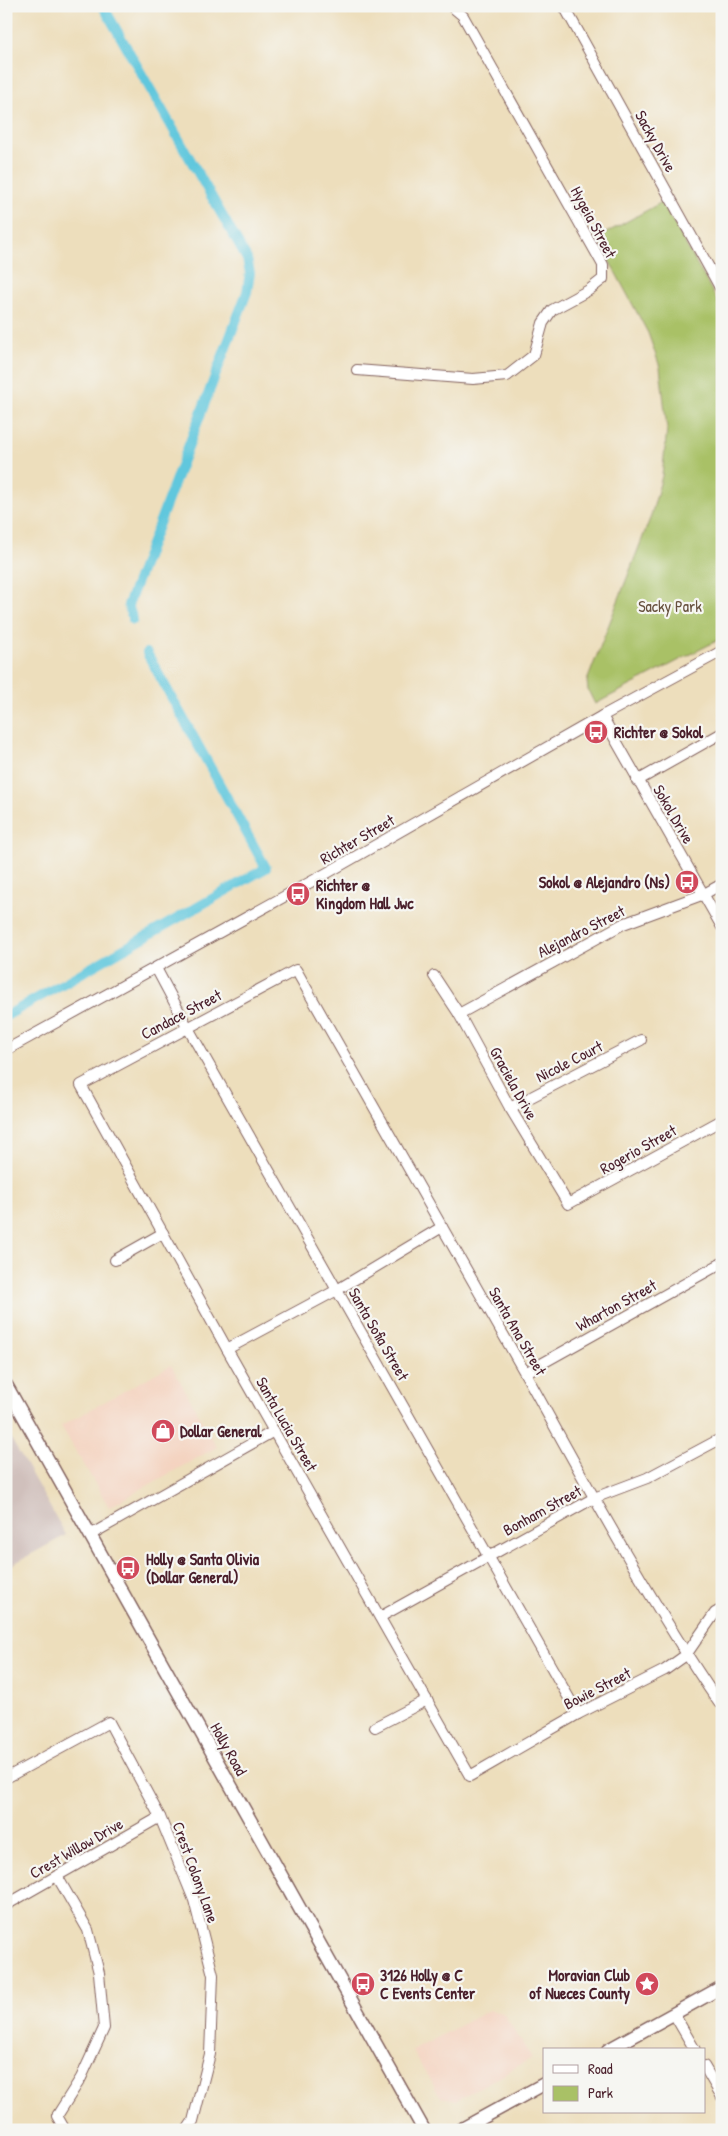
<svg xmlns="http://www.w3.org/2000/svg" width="728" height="2136" font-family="'Patrick Hand',sans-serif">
  <rect width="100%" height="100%" fill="#f6f6f2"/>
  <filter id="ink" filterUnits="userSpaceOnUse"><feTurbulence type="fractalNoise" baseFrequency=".02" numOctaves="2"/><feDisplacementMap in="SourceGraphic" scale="10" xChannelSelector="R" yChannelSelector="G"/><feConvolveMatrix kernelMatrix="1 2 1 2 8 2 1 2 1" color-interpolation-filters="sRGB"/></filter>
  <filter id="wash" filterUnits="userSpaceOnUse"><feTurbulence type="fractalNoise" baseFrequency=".0096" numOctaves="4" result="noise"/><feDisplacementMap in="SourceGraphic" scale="20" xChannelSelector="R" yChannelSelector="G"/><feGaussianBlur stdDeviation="1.12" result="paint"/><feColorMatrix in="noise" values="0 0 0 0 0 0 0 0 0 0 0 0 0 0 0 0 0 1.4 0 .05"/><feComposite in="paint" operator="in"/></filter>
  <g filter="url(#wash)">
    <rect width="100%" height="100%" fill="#eddebc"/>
    <!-- built -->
    <g fill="#f4d3c0">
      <path d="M171,1365L217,1447L109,1507L61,1426Z"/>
      <path d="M489,2010L503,2013L532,2058L457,2100L441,2097L412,2051Z"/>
    </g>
    <!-- industrial -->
    <path fill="#d0c0bc" d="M6,1430L66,1535L6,1568Z"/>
    <!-- green -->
    <path fill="#a9c166" stroke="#7a7048" d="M662,202L722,309V638L595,704L588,690L587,681L651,516L662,476L667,429L660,367L648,333L597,238Z"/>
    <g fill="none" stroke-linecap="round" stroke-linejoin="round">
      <!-- canal -->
      <g stroke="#60c7dd" stroke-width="10">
        <path d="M103,6L247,259L250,273L247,292L128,605L133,620"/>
        <path d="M6,1016L266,868L147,653"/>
      </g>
    </g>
  </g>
  <g filter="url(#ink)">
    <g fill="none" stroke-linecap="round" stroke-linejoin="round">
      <!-- minor casing -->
      <g stroke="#83625e" stroke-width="12">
        <g id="minor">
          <path d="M564,6L722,291"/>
          <path d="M357,370L473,379L507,376L534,355L543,323L552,310L589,290L603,279V265L463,16L451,6"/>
          <path d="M602,716L722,927"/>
          <path d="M637,781L722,733"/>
          <path d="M156,968L188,1028L578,1714"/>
          <path d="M434,976L459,1014L510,1108L568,1204L722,1120"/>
          <path d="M459,1014L623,924L704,894L722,884"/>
          <path d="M6,1050L327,873L602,716L722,651"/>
          <path d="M510,1108L641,1040"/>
          <path d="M115,1260L163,1233"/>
          <path d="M227,1349L337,1290L442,1227"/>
          <path d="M525,1373L722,1263"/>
          <path d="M90,1535L274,1431"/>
          <path d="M380,1617L594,1498L647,1478L722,1438"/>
          <path d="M719,1703C647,1597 587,1485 525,1373C449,1238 372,1105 296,970L81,1085L227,1349L470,1776L578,1714L665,1670L686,1655L715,1613L722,1609"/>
          <path d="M375,1727L427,1700"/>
          <path d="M6,1778L109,1722L160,1817L194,1900L213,1975L210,2054L193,2121L187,2130"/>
          <path d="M57,1876L88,1930L99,1973L104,2028L81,2078L57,2116L65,2130"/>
          <path d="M6,1905L160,1817"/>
          <path d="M674,2014L695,2050"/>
          <path d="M704,2066L722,2097"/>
        </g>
      </g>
      <!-- major casing -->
      <g stroke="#83625e" stroke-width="15">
        <g id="major">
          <path d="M6,1385L424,2130"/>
          <path d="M608,2050L722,1987"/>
          <path d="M460,2130L544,2084"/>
        </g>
      </g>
      <!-- minor -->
      <use href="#minor" stroke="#fff" stroke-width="10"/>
      <!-- major -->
      <use href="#major" stroke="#fff" stroke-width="12"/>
    </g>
  </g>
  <!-- icons -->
  <defs>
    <g id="bus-disc" transform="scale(1.25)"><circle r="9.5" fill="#d1495b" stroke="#f6f6f2"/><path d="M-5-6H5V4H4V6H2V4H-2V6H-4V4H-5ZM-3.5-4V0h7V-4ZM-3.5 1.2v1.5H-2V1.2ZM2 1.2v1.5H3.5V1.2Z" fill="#fff"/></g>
    <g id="shop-disc" transform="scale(1.25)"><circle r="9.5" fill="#d1495b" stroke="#f6f6f2"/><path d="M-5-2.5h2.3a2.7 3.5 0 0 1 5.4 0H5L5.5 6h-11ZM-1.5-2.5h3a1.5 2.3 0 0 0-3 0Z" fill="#fff"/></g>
    <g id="sight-disc" transform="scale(1.25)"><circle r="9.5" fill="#d1495b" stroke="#f6f6f2"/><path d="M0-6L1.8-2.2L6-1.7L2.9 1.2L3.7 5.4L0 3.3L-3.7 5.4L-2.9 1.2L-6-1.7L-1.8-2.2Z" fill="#fff"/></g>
  </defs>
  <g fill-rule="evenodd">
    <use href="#bus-disc" x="596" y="732"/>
    <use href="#bus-disc" x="687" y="882"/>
    <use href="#bus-disc" x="298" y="894"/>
    <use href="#shop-disc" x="163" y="1431"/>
    <use href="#bus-disc" x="128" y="1568"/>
    <use href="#bus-disc" x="363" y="1984"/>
    <use href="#sight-disc" x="647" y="1984"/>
  </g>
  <g text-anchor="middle" stroke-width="4.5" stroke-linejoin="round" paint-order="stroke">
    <!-- street labels -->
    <g font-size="16" fill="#4a1f2b" stroke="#f6f6f2">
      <text transform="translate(656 141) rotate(61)" y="6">Sacky Drive</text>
      <text transform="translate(594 222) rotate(62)" y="6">Hygeia Street</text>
      <text transform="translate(674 814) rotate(60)" y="6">Sokol Drive</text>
      <text transform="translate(357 839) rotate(-30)" y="6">Richter Street</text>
      <text transform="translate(581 931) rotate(-27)" y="6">Alejandro Street</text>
      <text transform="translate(181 1014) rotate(-28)" y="6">Candace Street</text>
      <text transform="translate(569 1061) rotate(-27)" y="6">Nicole Court</text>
      <text transform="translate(514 1083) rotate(61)" y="6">Graciela Drive</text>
      <text transform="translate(638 1149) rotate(-29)" y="6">Rogerio Street</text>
      <text transform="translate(616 1305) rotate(-29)" y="6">Wharton Street</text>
      <text transform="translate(518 1331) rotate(60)" y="6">Santa Ana Street</text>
      <text transform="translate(379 1334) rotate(60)" y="6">Santa Sofia Street</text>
      <text transform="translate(287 1424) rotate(60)" y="6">Santa Lucia Street</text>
      <text transform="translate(542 1510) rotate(-29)" y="6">Bonham Street</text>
      <text transform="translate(597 1688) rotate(-27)" y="6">Bowie Street</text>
      <text transform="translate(229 1749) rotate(61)" y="6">Holly Road</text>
      <text transform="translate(76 1848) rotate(-30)" y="6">Crest Willow Drive</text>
      <text transform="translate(196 1872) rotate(70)" y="6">Crest Colony Lane</text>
    </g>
    <!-- park labels -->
    <g font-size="16" fill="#66503d" stroke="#f6f6f2">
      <text x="670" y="612">Sacky Park</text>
    </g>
    <!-- poi labels -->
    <g font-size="16" font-weight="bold" fill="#4a1f2b" stroke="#f6f6f2" text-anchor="start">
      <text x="614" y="738">Richter @ Sokol</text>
      <text x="670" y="888" text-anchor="end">Sokol @ Alejandro (Ns)</text>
      <text x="316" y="891">Richter @<tspan x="316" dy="18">Kingdom Hall Jwc</tspan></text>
      <text x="180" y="1437">Dollar General</text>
      <text x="146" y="1565">Holly @ Santa Olivia<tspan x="146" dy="18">(Dollar General)</tspan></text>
      <text x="380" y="1981">3126 Holly @ C<tspan x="380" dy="18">C Events Center</tspan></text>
      <text x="630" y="1981" text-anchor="end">Moravian Club<tspan x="630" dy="18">of Nueces County</tspan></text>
    </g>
  </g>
  <!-- margin -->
  <rect width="728" height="2136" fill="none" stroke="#f6f6f2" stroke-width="25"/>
  <!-- legend -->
  <rect x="543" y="2048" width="162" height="65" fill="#f6f6f2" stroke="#b1a0a2"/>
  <rect x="553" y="2065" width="25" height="8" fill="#ffffff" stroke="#b1a0a2"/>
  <text x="588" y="2074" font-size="15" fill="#4a1f2b">Road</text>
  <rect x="553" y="2086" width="25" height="15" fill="#a9c166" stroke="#b1a0a2"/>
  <text x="588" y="2098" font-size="15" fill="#4a1f2b">Park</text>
</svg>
